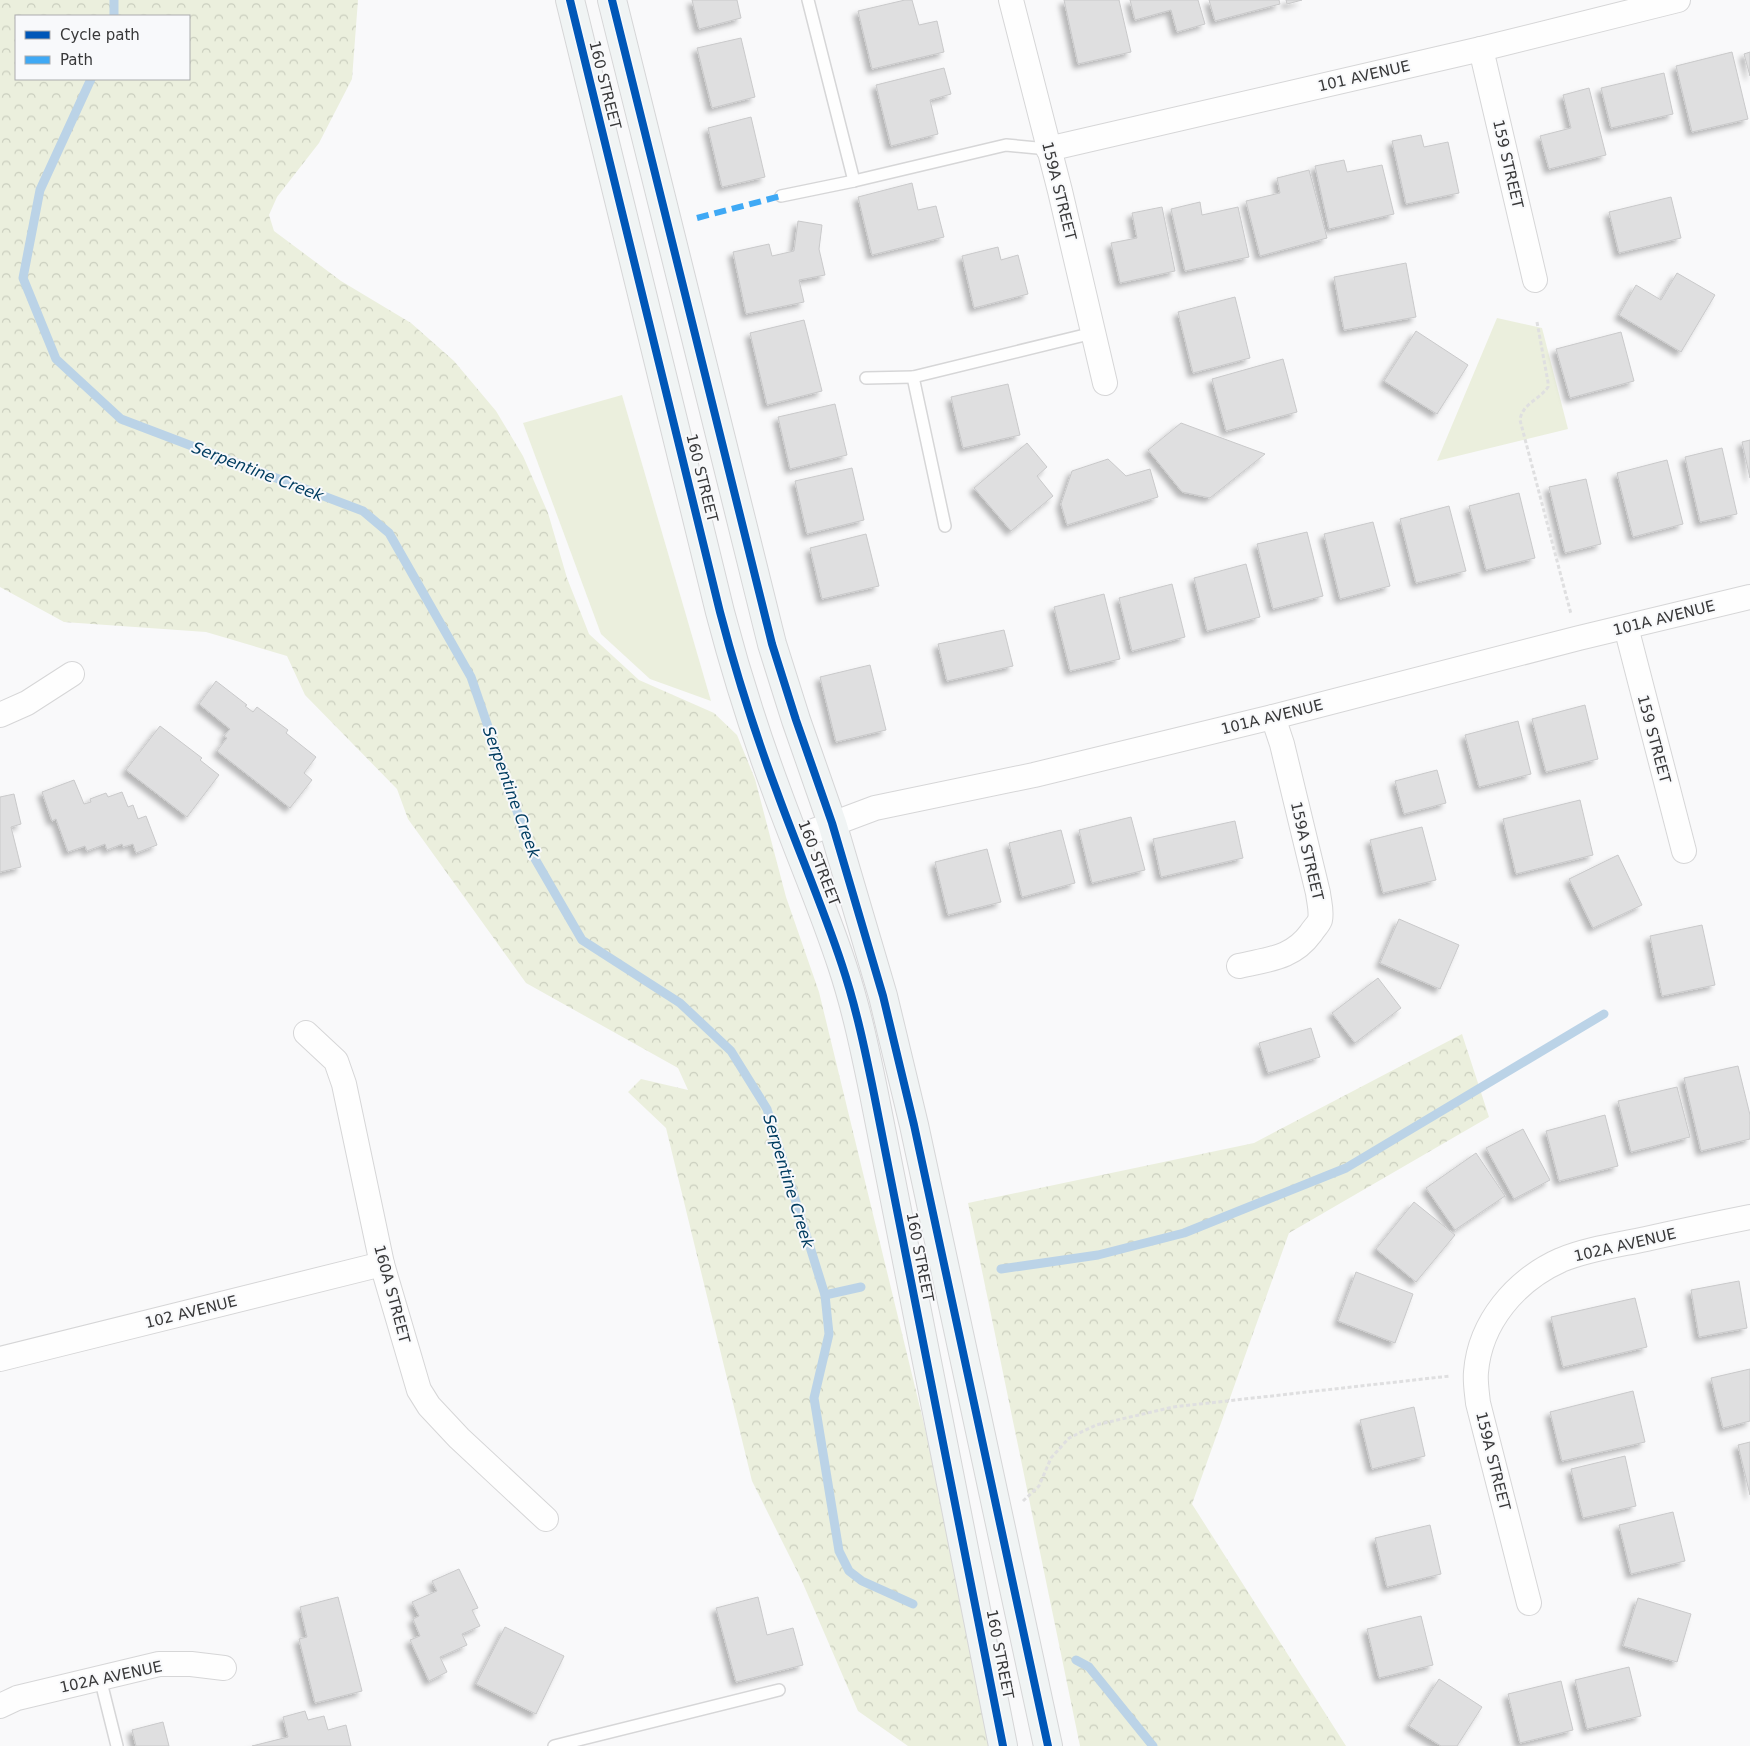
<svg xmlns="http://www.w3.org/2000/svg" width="1750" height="1746" font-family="'DejaVu Sans',sans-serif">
  <defs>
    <pattern id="forest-crowns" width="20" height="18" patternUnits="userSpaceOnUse" patternTransform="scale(1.25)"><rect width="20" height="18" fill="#ebefdd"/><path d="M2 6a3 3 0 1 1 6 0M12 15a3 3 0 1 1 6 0" fill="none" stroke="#cacebe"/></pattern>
    <filter id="shadow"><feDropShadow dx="-4.5" dy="4.5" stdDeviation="2.5" flood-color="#0004"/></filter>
  </defs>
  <rect width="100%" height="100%" fill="#f9f9fa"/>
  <!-- green -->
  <g fill="#ebefdd">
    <path d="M1497,318L1542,328L1568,429L1437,461Z"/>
    <path d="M622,395L711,701L650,679L601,634L523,423Z"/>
  </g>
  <!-- forest -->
  <g fill="url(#forest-crowns)" fill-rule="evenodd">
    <path d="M0,0H358L352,79L319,143L277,197L269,215L274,231L341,281L411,323L454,361L496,411L523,456L548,513L567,578L589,634L639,680L714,713L737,735L755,779L786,897L819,992L924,1424L994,1746H908L858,1711L801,1579L752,1481L666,1128L628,1092L641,1079L688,1090L678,1068L526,983L408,819L397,789L305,695L287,656L206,632L64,622L0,587ZM16,16H189V79H16Z"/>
    <path d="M1462,1034L1489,1117L1289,1233L1192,1504L1346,1746H1080L968,1203L1254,1143Z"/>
  </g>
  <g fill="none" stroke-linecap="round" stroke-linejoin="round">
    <!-- stream -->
    <g stroke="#bbd3e7" stroke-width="9">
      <path d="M114,16V0"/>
      <path d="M91,79L40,190L23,278L56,359L121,419L363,511L389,533L471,677L531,852L582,940L680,1003L731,1051L767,1109L825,1295L829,1334L814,1398L839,1551L849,1571L862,1581L913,1604"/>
      <path d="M1001,1269L1098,1255L1184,1233L1346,1168L1604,1014"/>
      <path d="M825,1295L861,1287"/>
      <path d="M1076,1660L1089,1667L1153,1746"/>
    </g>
  </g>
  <!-- building -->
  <g fill="#dfdfe0" stroke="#c9c9ca" filter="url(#shadow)">
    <path d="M692,0H737L741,18L699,29Z"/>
    <path d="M905,0H912L919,25L937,21L944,52L872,69L858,11Z"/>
    <path d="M1064,0H1119L1131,52L1078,64Z"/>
    <path d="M1130,0H1198L1205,24L1177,32L1171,10L1135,20Z"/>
    <path d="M1209,0H1279L1280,4L1215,21Z"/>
    <path d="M1286,0H1302L1287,4Z"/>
    <path d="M741,38L755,97L712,108L697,48Z"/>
    <path d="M1732,52L1748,119L1692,132L1676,66Z"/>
    <path d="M1750,52V76L1744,54Z"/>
    <path d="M944,68L951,94L930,100L938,134L891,146L876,85Z"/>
    <path d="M1664,73L1673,114L1611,128L1601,88Z"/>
    <path d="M1589,88L1606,155L1549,169L1540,136L1571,128L1563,95Z"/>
    <path d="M751,117L765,177L722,187L708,128Z"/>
    <path d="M1421,135L1424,147L1448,142L1459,193L1406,204L1392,141Z"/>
    <path d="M1344,160L1347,172L1382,165L1394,214L1329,229L1315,166Z"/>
    <path d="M1309,170L1327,238L1260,256L1246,201L1280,193L1277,178Z"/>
    <path d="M912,183L918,210L936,206L944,237L872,255L858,197Z"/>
    <path d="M1671,197L1681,238L1619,253L1609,212Z"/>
    <path d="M1200,202L1202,215L1238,207L1249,257L1185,271L1171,209Z"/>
    <path d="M1162,207L1175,271L1120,283L1111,243L1137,238L1132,213Z"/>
    <path d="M798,221L822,225L819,249L825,275L799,280L804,302L746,314L733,252L769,244L772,256L794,251Z"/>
    <path d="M998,247L1001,260L1018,255L1028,294L974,308L962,256Z"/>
    <path d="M1406,263L1416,317L1344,330L1334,277Z"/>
    <path d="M1677,273L1715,295L1681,352L1619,315L1636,285L1661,300Z"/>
    <path d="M1235,297L1250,358L1193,373L1178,312Z"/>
    <path d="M804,320L822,391L767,405L750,333Z"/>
    <path d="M1416,331L1468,365L1437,414L1384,381Z"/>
    <path d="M1621,332L1634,381L1570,398L1556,349Z"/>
    <path d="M1283,359L1297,412L1226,431L1212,379Z"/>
    <path d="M1008,384L1020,435L963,448L951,397Z"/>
    <path d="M835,404L847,455L790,469L778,417Z"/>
    <path d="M1181,423L1265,454L1210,498L1182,492L1148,450Z"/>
    <path d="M1750,440V478L1742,442Z"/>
    <path d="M1027,443L1047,467L1037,476L1053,496L1011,531L974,488Z"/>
    <path d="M1722,448L1737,514L1700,522L1685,457Z"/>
    <path d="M1108,459L1126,476L1150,469L1158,497L1067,525L1061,504L1072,471Z"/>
    <path d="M1667,460L1683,524L1633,537L1617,473Z"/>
    <path d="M852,468L864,520L807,534L795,481Z"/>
    <path d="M1586,479L1601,544L1565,553L1549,487Z"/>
    <path d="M1519,493L1535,558L1486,570L1469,506Z"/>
    <path d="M1449,506L1466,571L1416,583L1400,519Z"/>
    <path d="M1373,522L1390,586L1340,599L1324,534Z"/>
    <path d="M1307,532L1323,596L1273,609L1257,544Z"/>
    <path d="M866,534L879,586L822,599L810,548Z"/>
    <path d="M1246,564L1260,617L1207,631L1194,578Z"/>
    <path d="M1172,584L1185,637L1132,651L1119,598Z"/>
    <path d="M1104,594L1120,659L1070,671L1054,607Z"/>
    <path d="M1004,630L1013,666L947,681L938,644Z"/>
    <path d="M870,665L886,730L836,742L820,677Z"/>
    <path d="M216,681L247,705L245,706L253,712L257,707L288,730L286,733L316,757L304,773L312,780L290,808L217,751L227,738L224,736L230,729L199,704Z"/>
    <path d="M1585,705L1598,759L1546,772L1532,719Z"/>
    <path d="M1518,721L1531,774L1479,787L1465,735Z"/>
    <path d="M160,726L202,758L200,760L219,775L187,817L126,770Z"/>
    <path d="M1437,770L1446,803L1404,814L1395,781Z"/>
    <path d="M74,780L84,804L91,802L90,799L106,793L108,797L122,792L128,807L133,805L138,819L146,816L157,845L136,853L133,844L123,847L122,844L107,850L105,844L87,851L85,846L68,852L56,819L52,821L42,792Z"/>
    <path d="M14,794L21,824L11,827L21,867L0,872V797Z"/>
    <path d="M1580,800L1593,855L1516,874L1503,819Z"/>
    <path d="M1131,817L1145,870L1092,883L1079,830Z"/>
    <path d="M1235,821L1243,858L1161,877L1153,839Z"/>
    <path d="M1422,827L1436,880L1383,893L1370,840Z"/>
    <path d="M1061,830L1075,883L1022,897L1009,843Z"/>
    <path d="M987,849L1001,902L948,915L935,862Z"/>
    <path d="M1618,855L1642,905L1593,928L1569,879Z"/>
    <path d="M1399,919L1459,945L1440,989L1380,963Z"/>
    <path d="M1702,925L1715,985L1662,996L1650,936Z"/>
    <path d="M1378,978L1401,1008L1355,1043L1332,1013Z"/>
    <path d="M1311,1028L1320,1057L1268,1073L1259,1043Z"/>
    <path d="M1738,1066L1750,1115V1139L1701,1151L1684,1078Z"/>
    <path d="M1677,1087L1690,1137L1631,1152L1618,1101Z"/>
    <path d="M1605,1115L1618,1166L1559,1181L1546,1131Z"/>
    <path d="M1523,1129L1550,1180L1514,1199L1486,1148Z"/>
    <path d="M1476,1153L1505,1196L1455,1230L1426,1188Z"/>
    <path d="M1414,1202L1455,1235L1416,1282L1376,1249Z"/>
    <path d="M1356,1272L1413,1294L1395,1343L1338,1321Z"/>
    <path d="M1739,1281L1747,1328L1699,1337L1691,1290Z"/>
    <path d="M1635,1298L1647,1347L1563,1367L1551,1317Z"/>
    <path d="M1750,1369V1421L1723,1428L1711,1378Z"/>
    <path d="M1633,1391L1645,1442L1562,1461L1550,1412Z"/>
    <path d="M1414,1407L1425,1456L1372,1469L1360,1420Z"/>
    <path d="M1750,1442V1495L1738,1445Z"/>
    <path d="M1625,1456L1636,1506L1583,1518L1571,1469Z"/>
    <path d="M1673,1512L1685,1561L1631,1574L1619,1525Z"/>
    <path d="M1430,1525L1441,1574L1387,1587L1375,1538Z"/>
    <path d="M459,1569L478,1608L472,1610L480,1626L462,1634L467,1645L440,1657L447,1672L429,1681L410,1640L420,1636L413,1619L419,1616L412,1602L437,1591L432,1581Z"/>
    <path d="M338,1597L362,1691L315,1703L299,1639L307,1637L300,1607Z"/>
    <path d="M758,1597L767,1635L793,1628L803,1665L736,1682L716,1608Z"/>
    <path d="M1638,1598L1691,1614L1677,1662L1623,1646Z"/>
    <path d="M1421,1616L1433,1665L1379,1678L1367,1629Z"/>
    <path d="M505,1627L564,1656L536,1714L476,1684Z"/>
    <path d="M1629,1667L1641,1716L1587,1729L1575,1680Z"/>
    <path d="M1439,1679L1482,1707L1457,1746H1441L1409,1726Z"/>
    <path d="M1561,1681L1573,1730L1520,1743L1508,1694Z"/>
    <path d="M305,1711L308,1720L324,1716L328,1730L346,1725L351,1746H252L288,1737L283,1717Z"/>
    <path d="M163,1722L169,1746H136L132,1730Z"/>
  </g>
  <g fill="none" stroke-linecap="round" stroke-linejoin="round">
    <!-- service casing -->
    <g stroke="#d6d6d7" stroke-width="14">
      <g id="service">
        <path d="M808,0L854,181"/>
        <path d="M781,196L854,181L1006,145L1048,149"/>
        <path d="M866,378L913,377"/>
        <path d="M945,526L913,377L1093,333"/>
        <path d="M100,1678L117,1746"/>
        <path d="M554,1746L779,1690"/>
      </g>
    </g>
    <!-- minor casing -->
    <g stroke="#d6d6d7" stroke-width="26">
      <g id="minor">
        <path d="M1011,0L1060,191L1105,383"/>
        <path d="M1481,49L1535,280"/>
        <path d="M1048,149L1481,49L1678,0"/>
        <path d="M1626,627L1684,851"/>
        <path d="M0,715L27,703L72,674"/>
        <path d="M795,838L875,808L1034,775L1273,717L1579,638L1750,597"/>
        <path d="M1239,966C1268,959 1292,959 1311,933C1314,928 1318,925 1320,920C1322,911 1319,902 1318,893L1282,744L1273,717"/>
        <path d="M306,1033L336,1061L344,1084L382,1264L419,1390L429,1406L459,1438L546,1519"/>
        <path d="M0,1359L382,1264"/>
        <path d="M1529,1603L1478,1403C1477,1393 1475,1382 1476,1372C1480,1322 1516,1280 1561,1260C1588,1249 1618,1245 1646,1239C1681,1231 1715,1224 1750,1217"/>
        <path d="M0,1706L17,1698L159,1664H191L224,1668"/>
      </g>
    </g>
    <!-- secondary casing -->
    <g stroke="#d6d6d7" stroke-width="30">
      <g id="secondary">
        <path d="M570,0L720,612C736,673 755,733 777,792C798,850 823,907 842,965C856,1007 865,1050 874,1094L1003,1746"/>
        <path d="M612,0L772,644L796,720L832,823L883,996L914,1125L1048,1746"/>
      </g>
    </g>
    <!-- path -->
    <g stroke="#dfdfe0" stroke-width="3" stroke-dasharray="4 2.5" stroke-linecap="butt">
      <path d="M1537,322L1548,382V387C1539,400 1522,404 1520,420L1571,614"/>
      <path d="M1023,1501L1039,1486L1051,1458L1069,1438L1096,1425L1173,1407L1450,1376"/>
    </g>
    <!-- service -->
    <use href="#service" stroke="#fefefe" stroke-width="11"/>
    <!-- minor -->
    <use href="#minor" stroke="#fefefe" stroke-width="24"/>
    <!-- secondary -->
    <use href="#secondary" stroke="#f0f4f4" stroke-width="28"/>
    <!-- quiet -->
    <path stroke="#3fa9f5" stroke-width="6" stroke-dasharray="12 6" stroke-linecap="butt" d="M697,218L781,196"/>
    <!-- cycleway casing -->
    <g stroke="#f8f9fb" stroke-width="11">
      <g id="cycleway">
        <path d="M570,0L720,612C736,673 755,733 777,792C798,850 823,907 842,965C856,1007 865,1050 874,1094L1003,1746"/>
        <path d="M612,0L772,644L796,720L832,823L883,996L914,1125L1048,1746"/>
      </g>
    </g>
    <!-- cycleway -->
    <use href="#cycleway" stroke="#0057b8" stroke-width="8"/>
  </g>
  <g text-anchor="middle" stroke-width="4" stroke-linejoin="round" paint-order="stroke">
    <!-- street labels -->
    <g font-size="15" fill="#383839" stroke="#f8f9fb">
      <text transform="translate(1364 76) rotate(-13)" y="5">101 AVENUE</text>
      <text transform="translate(605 85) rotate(76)" y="5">160 STREET</text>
      <text transform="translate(1508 164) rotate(77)" y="5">159 STREET</text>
      <text transform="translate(1059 191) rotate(76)" y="5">159A STREET</text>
      <text transform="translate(702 478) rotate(76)" y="5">160 STREET</text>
      <text transform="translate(1664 618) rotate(-14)" y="5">101A AVENUE</text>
      <text transform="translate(1272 717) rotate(-14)" y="5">101A AVENUE</text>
      <text transform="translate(1654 739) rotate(75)" y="5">159 STREET</text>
      <text transform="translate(1307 851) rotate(77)" y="5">159A STREET</text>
      <text transform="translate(819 863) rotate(69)" y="5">160 STREET</text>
      <text transform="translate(1625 1245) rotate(-13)" y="5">102A AVENUE</text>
      <text transform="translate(920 1257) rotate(79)" y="5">160 STREET</text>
      <text transform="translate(392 1294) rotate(75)" y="5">160A STREET</text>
      <text transform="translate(191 1312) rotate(-14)" y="5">102 AVENUE</text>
      <text transform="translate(1493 1461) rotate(76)" y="5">159A STREET</text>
      <text transform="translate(1000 1654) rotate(79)" y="5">160 STREET</text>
      <text transform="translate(111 1677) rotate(-12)" y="5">102A AVENUE</text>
    </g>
    <!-- water labels -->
    <g font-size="16" font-style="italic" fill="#003c60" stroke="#f8f9fb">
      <text transform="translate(258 471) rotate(21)" y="6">Serpentine Creek</text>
      <text transform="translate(512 792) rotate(70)" y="6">Serpentine Creek</text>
      <text transform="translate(789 1181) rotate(73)" y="6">Serpentine Creek</text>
    </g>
  </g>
  <!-- legend -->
  <rect x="15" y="15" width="175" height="65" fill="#f8f9fb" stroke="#abacad"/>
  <rect x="25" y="31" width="25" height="8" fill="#0057b8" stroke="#abacad"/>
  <text x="60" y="40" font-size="15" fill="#383839">Cycle path</text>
  <rect x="25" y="56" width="25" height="8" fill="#3fa9f5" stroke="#abacad"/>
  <text x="60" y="65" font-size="15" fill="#383839">Path</text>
</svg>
